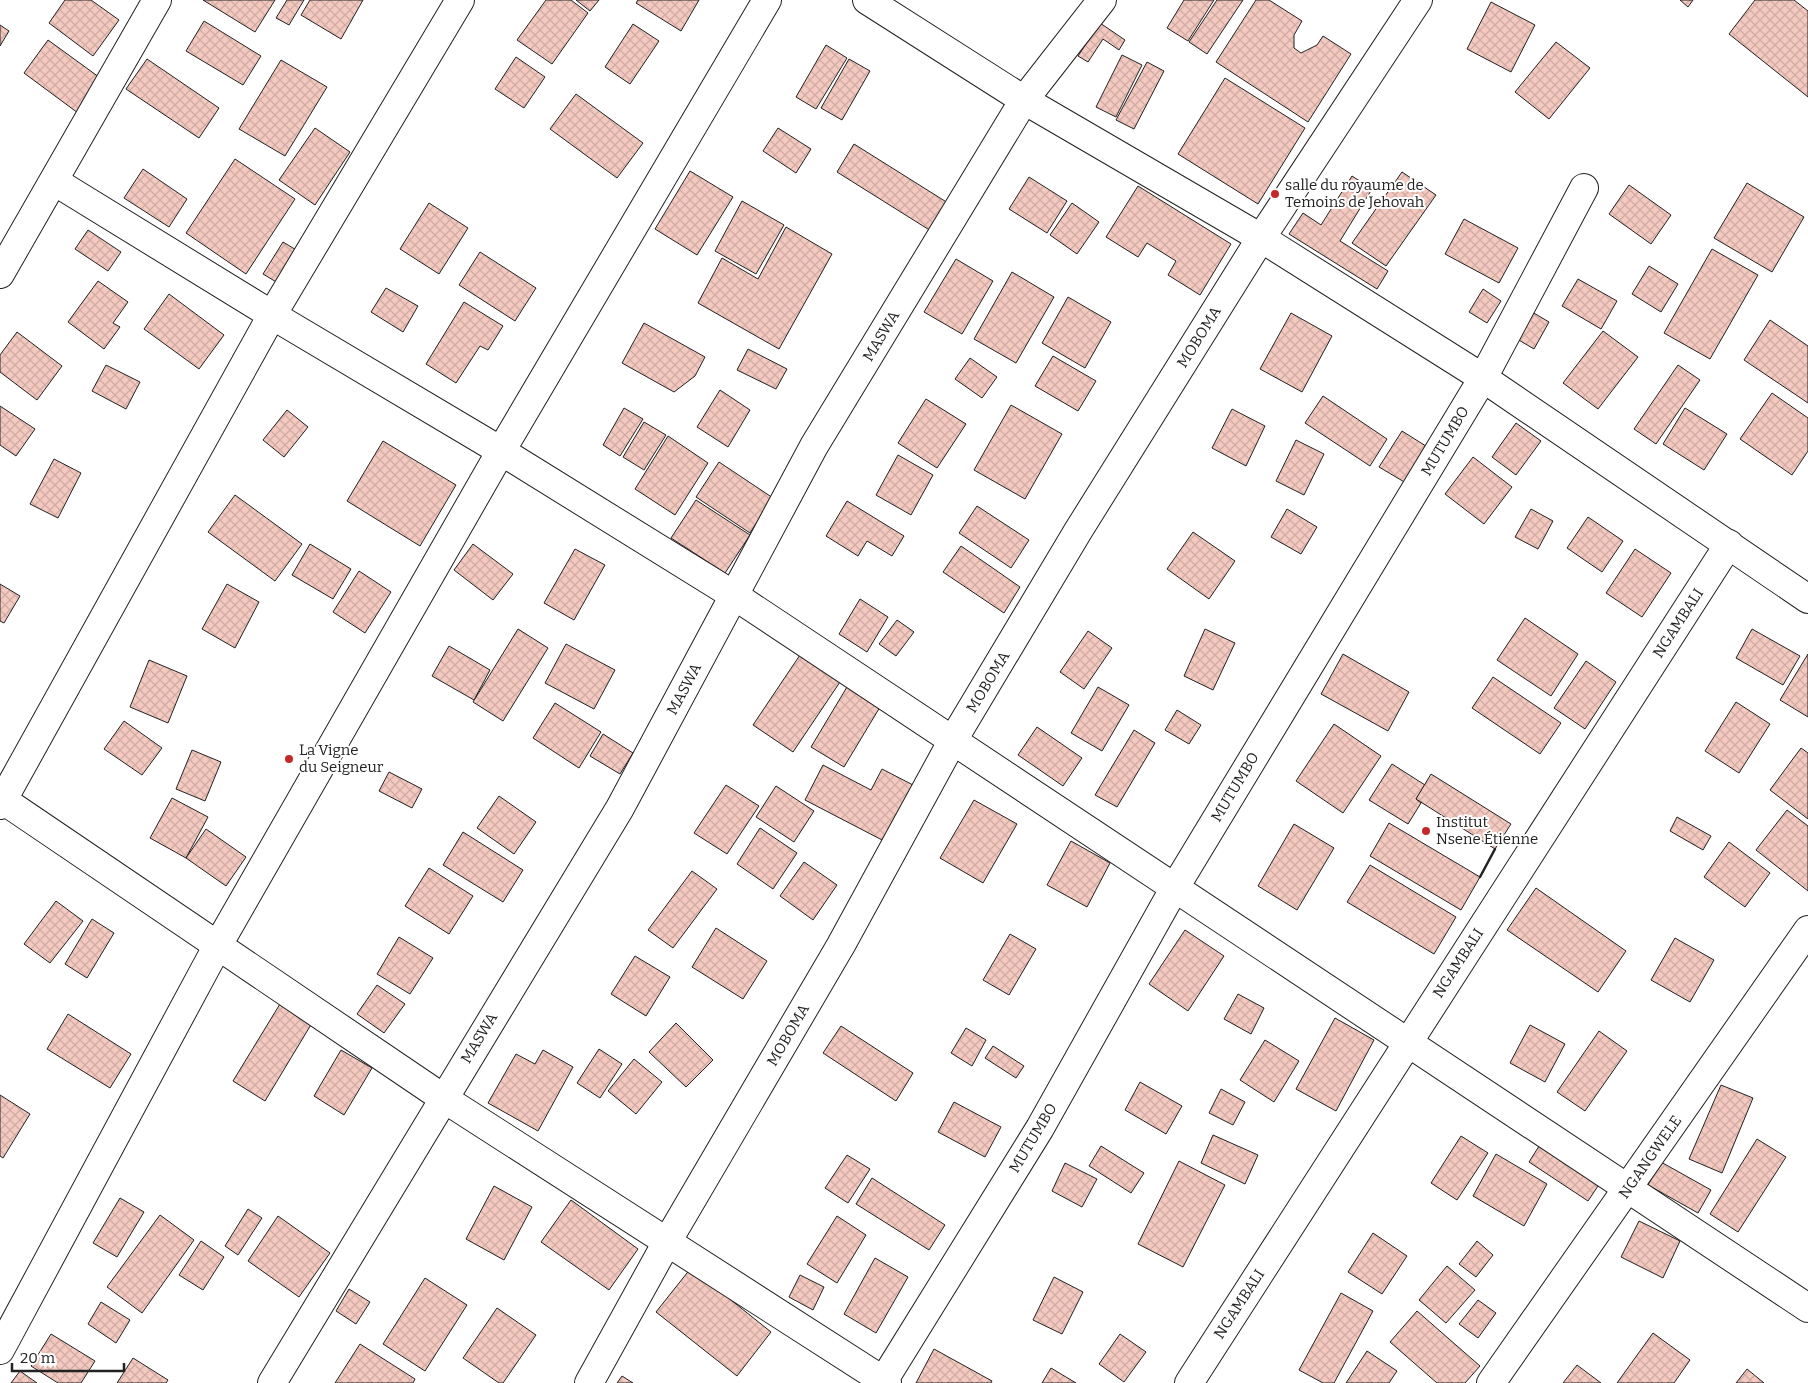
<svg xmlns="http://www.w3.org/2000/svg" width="1808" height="1383" font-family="Bitter,serif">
  <defs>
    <pattern id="building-cross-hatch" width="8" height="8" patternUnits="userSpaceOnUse" patternTransform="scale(1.25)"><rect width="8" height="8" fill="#f3c9c0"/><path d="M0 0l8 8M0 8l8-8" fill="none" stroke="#d0aca5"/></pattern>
  </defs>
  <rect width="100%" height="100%" fill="#fff"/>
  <!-- building -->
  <g fill="url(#building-cross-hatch)" stroke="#222">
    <path d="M65,0H91L119,20L93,56L49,23Z"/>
    <path d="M203,0H275L255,32Z"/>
    <path d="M287,0H304L289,25L276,18Z"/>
    <path d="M310,0H363L341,39L301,15Z"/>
    <path d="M546,0H571L588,13L552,64L517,40Z"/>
    <path d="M576,0H599L590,11Z"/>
    <path d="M638,0H699L681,31L636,3Z"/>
    <path d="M1184,0H1214L1188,41L1167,28Z"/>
    <path d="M1217,0H1243L1207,54L1189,42Z"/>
    <path d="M1256,0H1269L1302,21L1294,35V48L1301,53L1317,45L1323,36L1351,54L1308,122L1216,62Z"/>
    <path d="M1680,0H1693L1688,7Z"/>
    <path d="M1755,0H1794L1808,11V97L1729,34Z"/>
    <path d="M1491,2L1535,25L1511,72L1467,49Z"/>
    <path d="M204,21L261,56L243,85L186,51Z"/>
    <path d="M1100,23L1125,40L1119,50L1103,39L1088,62L1078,56Z"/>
    <path d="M633,24L659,41L630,84L605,67Z"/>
    <path d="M0,25L9,31L0,46Z"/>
    <path d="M48,40L103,80L78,113L24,73Z"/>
    <path d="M1556,42L1590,68L1549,119L1515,92Z"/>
    <path d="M826,45L847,58L816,109L796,97Z"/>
    <path d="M1122,55L1142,65L1116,117L1096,107Z"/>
    <path d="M516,57L545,77L524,108L495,89Z"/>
    <path d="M147,59L219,108L199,138L126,89Z"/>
    <path d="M849,59L870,71L842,120L821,108Z"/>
    <path d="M281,60L327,87L285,156L239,129Z"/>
    <path d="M1147,62L1164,71L1134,129L1116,120Z"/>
    <path d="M1225,78L1305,128L1258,204L1178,154Z"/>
    <path d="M576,94L643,143L617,178L550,129Z"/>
    <path d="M315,128L350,152L315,205L279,180Z"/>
    <path d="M778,128L811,149L796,173L763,151Z"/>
    <path d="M854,144L948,203L931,231L837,172Z"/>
    <path d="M235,159L295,199L246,274L186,233Z"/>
    <path d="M143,169L187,199L169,227L124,198Z"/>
    <path d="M690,171L733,197L697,255L655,229Z"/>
    <path d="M1402,172L1436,195L1386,266L1352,243Z"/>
    <path d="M1352,176L1372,189L1340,241L1388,271L1377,289L1289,234L1303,213L1321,225Z"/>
    <path d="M1029,177L1067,201L1047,233L1009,209Z"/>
    <path d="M1747,183L1804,217L1772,272L1714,238Z"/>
    <path d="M1629,185L1671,215L1651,244L1609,214Z"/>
    <path d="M1138,186L1231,244L1200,295L1168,275L1176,261L1147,243L1138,257L1106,237Z"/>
    <path d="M742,201L784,225L756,274L715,251Z"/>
    <path d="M429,203L468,228L439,274L400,249Z"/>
    <path d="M1072,203L1099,222L1077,254L1050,235Z"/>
    <path d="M1464,219L1518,248L1499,283L1445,254Z"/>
    <path d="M786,227L832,254L779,349L698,303L722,258L758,279Z"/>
    <path d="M88,230L121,252L108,271L75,249Z"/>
    <path d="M283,242L303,254L283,286L263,274Z"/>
    <path d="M1712,249L1758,275L1710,359L1664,333Z"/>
    <path d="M480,252L536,288L515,321L459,285Z"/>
    <path d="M956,259L993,281L962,334L924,312Z"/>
    <path d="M1649,266L1678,284L1661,312L1632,294Z"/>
    <path d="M1012,272L1054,297L1016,363L974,339Z"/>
    <path d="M1578,279L1617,301L1601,329L1562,306Z"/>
    <path d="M98,281L128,302L113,323L120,327L104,349L68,322Z"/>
    <path d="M386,288L418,306L403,332L371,312Z"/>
    <path d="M1483,289L1501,301L1487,323L1469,312Z"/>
    <path d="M169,294L224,335L199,369L144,329Z"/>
    <path d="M1068,297L1111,322L1085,368L1042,343Z"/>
    <path d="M464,302L503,326L488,350L480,346L456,383L426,364Z"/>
    <path d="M1527,309L1549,322L1534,349L1512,336Z"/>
    <path d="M1291,313L1332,336L1302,392L1260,369Z"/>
    <path d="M1770,320L1808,346V403L1744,360Z"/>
    <path d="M644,323L705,357L695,376L674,392L622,363Z"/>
    <path d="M1603,331L1638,357L1598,409L1563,383Z"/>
    <path d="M17,332L62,366L37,400L0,372V355Z"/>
    <path d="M748,349L787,369L776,389L737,370Z"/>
    <path d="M1053,356L1096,381L1078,411L1035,386Z"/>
    <path d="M970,358L997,377L982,398L955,379Z"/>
    <path d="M106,365L140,382L126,409L92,391Z"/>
    <path d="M1678,365L1700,380L1656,444L1634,429Z"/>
    <path d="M720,390L750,410L728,447L697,427Z"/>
    <path d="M1772,393L1808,418V451L1792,475L1740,439Z"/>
    <path d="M1323,396L1387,439L1370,466L1305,423Z"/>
    <path d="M926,399L966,424L937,468L898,443Z"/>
    <path d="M1011,405L1062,434L1025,499L974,470Z"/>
    <path d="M0,406L35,429L16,456L0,445Z"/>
    <path d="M624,408L643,419L620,456L603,445Z"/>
    <path d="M1685,408L1727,434L1704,470L1663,444Z"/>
    <path d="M1232,409L1265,426L1246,466L1212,448Z"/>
    <path d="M287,410L308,427L284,457L263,440Z"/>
    <path d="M644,422L666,435L644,470L623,457Z"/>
    <path d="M1516,423L1541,441L1516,475L1492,457Z"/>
    <path d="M1402,431L1429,448L1406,483L1379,467Z"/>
    <path d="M668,436L708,463L675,515L635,489Z"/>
    <path d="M1296,440L1324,454L1304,495L1276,481Z"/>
    <path d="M383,441L456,485L420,546L347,501Z"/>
    <path d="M898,455L933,475L911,515L876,495Z"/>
    <path d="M1473,457L1512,487L1484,524L1445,494Z"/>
    <path d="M54,459L81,473L58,518L30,504Z"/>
    <path d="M719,462L773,498L750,533L696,497Z"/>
    <path d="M235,495L302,544L275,581L208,532Z"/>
    <path d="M696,500L750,535L725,573L671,538Z"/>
    <path d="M847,501L904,536L892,556L867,541L858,556L826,536Z"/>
    <path d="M977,506L1029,540L1011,568L959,533Z"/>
    <path d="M1287,509L1317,527L1301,554L1271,537Z"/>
    <path d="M1531,509L1553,521L1538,549L1515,537Z"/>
    <path d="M1588,517L1623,541L1602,572L1567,548Z"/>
    <path d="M1193,532L1235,561L1209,599L1167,569Z"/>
    <path d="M310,544L351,569L333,599L292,575Z"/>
    <path d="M473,544L513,574L493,600L454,570Z"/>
    <path d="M961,546L1020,587L1004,613L943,572Z"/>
    <path d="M575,549L605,565L574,620L544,603Z"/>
    <path d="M1635,549L1671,573L1642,617L1606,593Z"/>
    <path d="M359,571L391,592L365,633L333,612Z"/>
    <path d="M0,584L20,596L4,623L0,621Z"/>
    <path d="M227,584L259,602L235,648L202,629Z"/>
    <path d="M860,599L888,617L867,652L839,634Z"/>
    <path d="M1525,618L1578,654L1551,696L1497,660Z"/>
    <path d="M897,620L914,632L896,656L879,644Z"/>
    <path d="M518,629L548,648L503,721L473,702Z"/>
    <path d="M1205,629L1235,643L1213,690L1184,676Z"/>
    <path d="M1752,629L1800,656L1783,685L1736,658Z"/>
    <path d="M1088,631L1112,648L1084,689L1060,672Z"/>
    <path d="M566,644L615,670L594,709L545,683Z"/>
    <path d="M449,646L490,670L474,700L432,676Z"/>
    <path d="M802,652L842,679L793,752L753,725Z"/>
    <path d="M1343,654L1409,692L1388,731L1321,694Z"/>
    <path d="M1808,654V717L1780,700Z"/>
    <path d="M149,660L187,676L168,723L130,707Z"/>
    <path d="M1586,661L1616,682L1585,729L1554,708Z"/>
    <path d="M1493,677L1561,723L1540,754L1472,708Z"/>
    <path d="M850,682L883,702L844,767L811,747Z"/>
    <path d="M1098,687L1129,705L1102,751L1071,733Z"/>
    <path d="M1736,702L1770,724L1739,773L1705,751Z"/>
    <path d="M555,703L601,732L579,768L533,738Z"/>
    <path d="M1177,710L1201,725L1189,744L1165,730Z"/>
    <path d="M124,721L162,748L142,775L104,749Z"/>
    <path d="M1334,724L1381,756L1343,813L1296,781Z"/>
    <path d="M1037,727L1082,758L1063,786L1018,755Z"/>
    <path d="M1134,730L1155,743L1117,807L1095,795Z"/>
    <path d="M603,734L633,753L620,774L590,756Z"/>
    <path d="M1801,748L1808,753V819L1770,790Z"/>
    <path d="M192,750L221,762L205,801L176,789Z"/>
    <path d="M1392,764L1425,785L1416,799L1421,803L1408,824L1369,800Z"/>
    <path d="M823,765L871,790L882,769L913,785L884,841L805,800Z"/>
    <path d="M389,772L422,789L412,808L379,791Z"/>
    <path d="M1431,774L1511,824L1495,849L1416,799Z"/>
    <path d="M726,785L759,806L727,854L694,833Z"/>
    <path d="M776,786L814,811L794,842L756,817Z"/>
    <path d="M499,796L536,822L514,854L477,828Z"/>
    <path d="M172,798L208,817L186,858L150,838Z"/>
    <path d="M974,800L1017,824L983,883L940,858Z"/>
    <path d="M1787,810L1808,826V891L1756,850Z"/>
    <path d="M1677,817L1711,836L1703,850L1670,831Z"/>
    <path d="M1389,823L1480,877L1461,910L1370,856Z"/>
    <path d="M1294,824L1334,848L1297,910L1258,886Z"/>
    <path d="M760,828L797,853L773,889L737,864Z"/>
    <path d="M206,829L246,857L226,886L186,858Z"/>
    <path d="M463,832L523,870L503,902L443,865Z"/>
    <path d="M1071,841L1110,863L1087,907L1047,885Z"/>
    <path d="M1729,842L1770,873L1745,907L1704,877Z"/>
    <path d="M804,862L837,885L813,920L780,896Z"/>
    <path d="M1370,865L1456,917L1434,954L1347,902Z"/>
    <path d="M429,868L473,896L449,934L405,906Z"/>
    <path d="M692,871L717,889L673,948L648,930Z"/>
    <path d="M1536,888L1626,951L1598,992L1507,930Z"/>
    <path d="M56,901L83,921L50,963L24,944Z"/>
    <path d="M92,919L114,933L87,978L65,964Z"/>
    <path d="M716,928L767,961L743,999L692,967Z"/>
    <path d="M1185,930L1224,956L1188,1011L1149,984Z"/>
    <path d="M1010,934L1036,949L1009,995L983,980Z"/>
    <path d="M399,937L433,958L410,994L377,974Z"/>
    <path d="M1675,938L1714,960L1690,1002L1651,980Z"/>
    <path d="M635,956L670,977L646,1016L611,994Z"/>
    <path d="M377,985L405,1004L384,1033L357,1014Z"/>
    <path d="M1238,994L1264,1008L1251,1034L1224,1019Z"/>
    <path d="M280,1004L312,1023L265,1101L233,1081Z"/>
    <path d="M68,1014L131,1054L110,1088L47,1049Z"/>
    <path d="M1335,1018L1374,1040L1336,1111L1296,1089Z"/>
    <path d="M676,1023L713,1060L686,1087L649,1052Z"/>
    <path d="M1530,1025L1565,1044L1545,1082L1510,1063Z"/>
    <path d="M841,1026L913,1073L896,1101L823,1053Z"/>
    <path d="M966,1028L986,1040L972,1066L951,1053Z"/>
    <path d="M1599,1031L1627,1051L1585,1111L1557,1092Z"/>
    <path d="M1265,1040L1299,1061L1274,1102L1240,1080Z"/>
    <path d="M993,1046L1024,1066L1016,1078L985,1058Z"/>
    <path d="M599,1049L622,1064L600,1098L577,1083Z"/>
    <path d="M341,1050L372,1068L344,1115L314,1096Z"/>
    <path d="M543,1050L573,1067L538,1131L488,1103L516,1054L535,1064Z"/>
    <path d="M634,1059L662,1082L636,1114L608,1091Z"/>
    <path d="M1140,1082L1182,1106L1166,1134L1125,1110Z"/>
    <path d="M1721,1085L1753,1098L1722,1173L1689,1159Z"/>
    <path d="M1221,1089L1245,1102L1233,1125L1209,1113Z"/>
    <path d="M0,1095L30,1114L3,1158L0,1156Z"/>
    <path d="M954,1102L1001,1127L985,1157L938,1132Z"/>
    <path d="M1213,1135L1258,1155L1245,1184L1201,1163Z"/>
    <path d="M1461,1136L1488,1153L1457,1200L1431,1183Z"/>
    <path d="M1757,1139L1786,1157L1738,1232L1710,1214Z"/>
    <path d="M1541,1143L1600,1183L1588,1201L1529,1162Z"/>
    <path d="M1101,1146L1144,1173L1131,1193L1089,1166Z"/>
    <path d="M1496,1154L1547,1184L1524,1226L1473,1196Z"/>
    <path d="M847,1155L870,1169L848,1203L825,1188Z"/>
    <path d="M1179,1161L1225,1185L1183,1267L1138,1244Z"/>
    <path d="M1661,1162L1711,1190L1698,1213L1648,1185Z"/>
    <path d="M1065,1163L1097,1179L1082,1207L1052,1191Z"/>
    <path d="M872,1178L945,1225L929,1250L856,1204Z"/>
    <path d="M494,1186L532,1207L504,1260L466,1239Z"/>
    <path d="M120,1198L144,1212L117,1257L93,1243Z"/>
    <path d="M571,1200L638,1249L609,1290L541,1242Z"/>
    <path d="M248,1209L262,1218L238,1255L225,1246Z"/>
    <path d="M160,1215L194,1240L142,1313L107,1287Z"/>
    <path d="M278,1216L330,1253L299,1297L248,1261Z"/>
    <path d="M837,1216L866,1235L837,1283L807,1264Z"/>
    <path d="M1639,1221L1680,1241L1663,1278L1621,1257Z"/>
    <path d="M1373,1233L1407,1256L1382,1294L1348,1272Z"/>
    <path d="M201,1241L224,1257L203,1290L179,1275Z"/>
    <path d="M1477,1241L1493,1255L1476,1277L1459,1264Z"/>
    <path d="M875,1258L908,1277L876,1333L844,1314Z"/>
    <path d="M1447,1266L1475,1290L1446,1323L1419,1300Z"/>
    <path d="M691,1268L771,1332L737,1376L656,1312Z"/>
    <path d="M800,1275L824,1287L813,1310L789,1297Z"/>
    <path d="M1054,1277L1083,1292L1062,1334L1033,1320Z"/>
    <path d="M425,1278L467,1305L425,1371L383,1344Z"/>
    <path d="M349,1289L370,1302L356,1324L336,1311Z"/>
    <path d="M1341,1293L1373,1311L1334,1383H1323L1299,1370Z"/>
    <path d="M1478,1300L1496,1313L1478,1338L1459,1324Z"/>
    <path d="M101,1302L130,1320L116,1343L88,1324Z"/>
    <path d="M497,1308L536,1335L503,1383H499L463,1358Z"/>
    <path d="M1417,1311L1480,1366L1465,1383H1437L1390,1342Z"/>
    <path d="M1653,1333L1690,1360L1674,1383H1617Z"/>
    <path d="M51,1334L95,1361L81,1383H58L31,1366Z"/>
    <path d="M1120,1334L1146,1352L1124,1382L1099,1364Z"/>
    <path d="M360,1344L415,1379L413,1383H335Z"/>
    <path d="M934,1349L992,1381L991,1383H916Z"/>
    <path d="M1367,1351L1397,1371L1389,1383H1346Z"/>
    <path d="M133,1358L168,1380L166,1383H117Z"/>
    <path d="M1577,1365L1601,1383H1563Z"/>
    <path d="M1051,1368L1076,1383H1042Z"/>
    <path d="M1747,1369L1764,1383H1736Z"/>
    <path d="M20,1371L37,1383H11Z"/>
    <path d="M622,1376L633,1383H617Z"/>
  </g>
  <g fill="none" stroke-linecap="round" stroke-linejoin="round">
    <!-- street casing -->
    <g stroke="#222" stroke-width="30">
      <g id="street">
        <path d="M867,0L1024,100L1261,238L1483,378L1808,599"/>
        <path d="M54,181L272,315L501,451L735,596L1808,1308"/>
        <path d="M0,274L157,0"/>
        <path d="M0,798L443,1098L887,1383"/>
        <path d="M0,805L272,315L460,0"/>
        <path d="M0,1350L218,945L501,451L767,0"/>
        <path d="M272,1383L620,808L814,446L1024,100L1102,0"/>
        <path d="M589,1383L667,1242L841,945L953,740L1078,531L1261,238L1418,0"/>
        <path d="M882,1383L1040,1128L1174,889L1483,378L1584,188"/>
        <path d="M1189,1383L1729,544"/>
        <path d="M1491,1383L1808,930"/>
      </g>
    </g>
    <!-- street -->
    <use href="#street" stroke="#fff" stroke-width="28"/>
    <!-- wall -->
    <path stroke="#222" stroke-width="2.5" d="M1480,877L1495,849"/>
  </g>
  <!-- markers -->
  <g fill="#c62828" stroke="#fff" stroke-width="2">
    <circle cx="1275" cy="194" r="5"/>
    <circle cx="289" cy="759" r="5"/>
    <circle cx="1426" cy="831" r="5"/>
  </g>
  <g text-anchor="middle" stroke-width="4" stroke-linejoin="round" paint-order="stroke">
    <!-- poi labels -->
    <g font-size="15" fill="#222" stroke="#fff" text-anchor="start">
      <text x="1285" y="190">salle du royaume de<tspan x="1285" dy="17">Temoins de Jehovah</tspan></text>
      <text x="299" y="755">La Vigne<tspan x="299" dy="17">du Seigneur</tspan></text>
      <text x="1436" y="827">Institut<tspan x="1436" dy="17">Nsene Étienne</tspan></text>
    </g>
    <!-- street labels -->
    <g font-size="15" fill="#222" stroke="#fff">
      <text transform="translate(881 336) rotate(-59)" y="5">MASWA</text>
      <text transform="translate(1199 337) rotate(-58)" y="5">MOBOMA</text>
      <text transform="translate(1445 441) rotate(-59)" y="5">MUTUMBO</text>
      <text transform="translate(1678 623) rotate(-57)" y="5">NGAMBALI</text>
      <text transform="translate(988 682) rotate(-59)" y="5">MOBOMA</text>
      <text transform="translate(684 689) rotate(-62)" y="5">MASWA</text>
      <text transform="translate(1235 787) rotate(-59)" y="5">MUTUMBO</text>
      <text transform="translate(1458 963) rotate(-57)" y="5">NGAMBALI</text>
      <text transform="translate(788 1035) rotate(-60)" y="5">MOBOMA</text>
      <text transform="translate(479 1038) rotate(-59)" y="5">MASWA</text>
      <text transform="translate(1033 1138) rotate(-59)" y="5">MUTUMBO</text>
      <text transform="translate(1650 1157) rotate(-55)" y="5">NGANGWELE</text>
      <text transform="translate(1239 1304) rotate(-57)" y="5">NGAMBALI</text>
    </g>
  </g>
  <!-- scale -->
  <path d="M12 1363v8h112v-8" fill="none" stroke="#222222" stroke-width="2.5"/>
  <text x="20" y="1363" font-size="15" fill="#222222" stroke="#ffffff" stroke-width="4" paint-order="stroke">20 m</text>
</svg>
